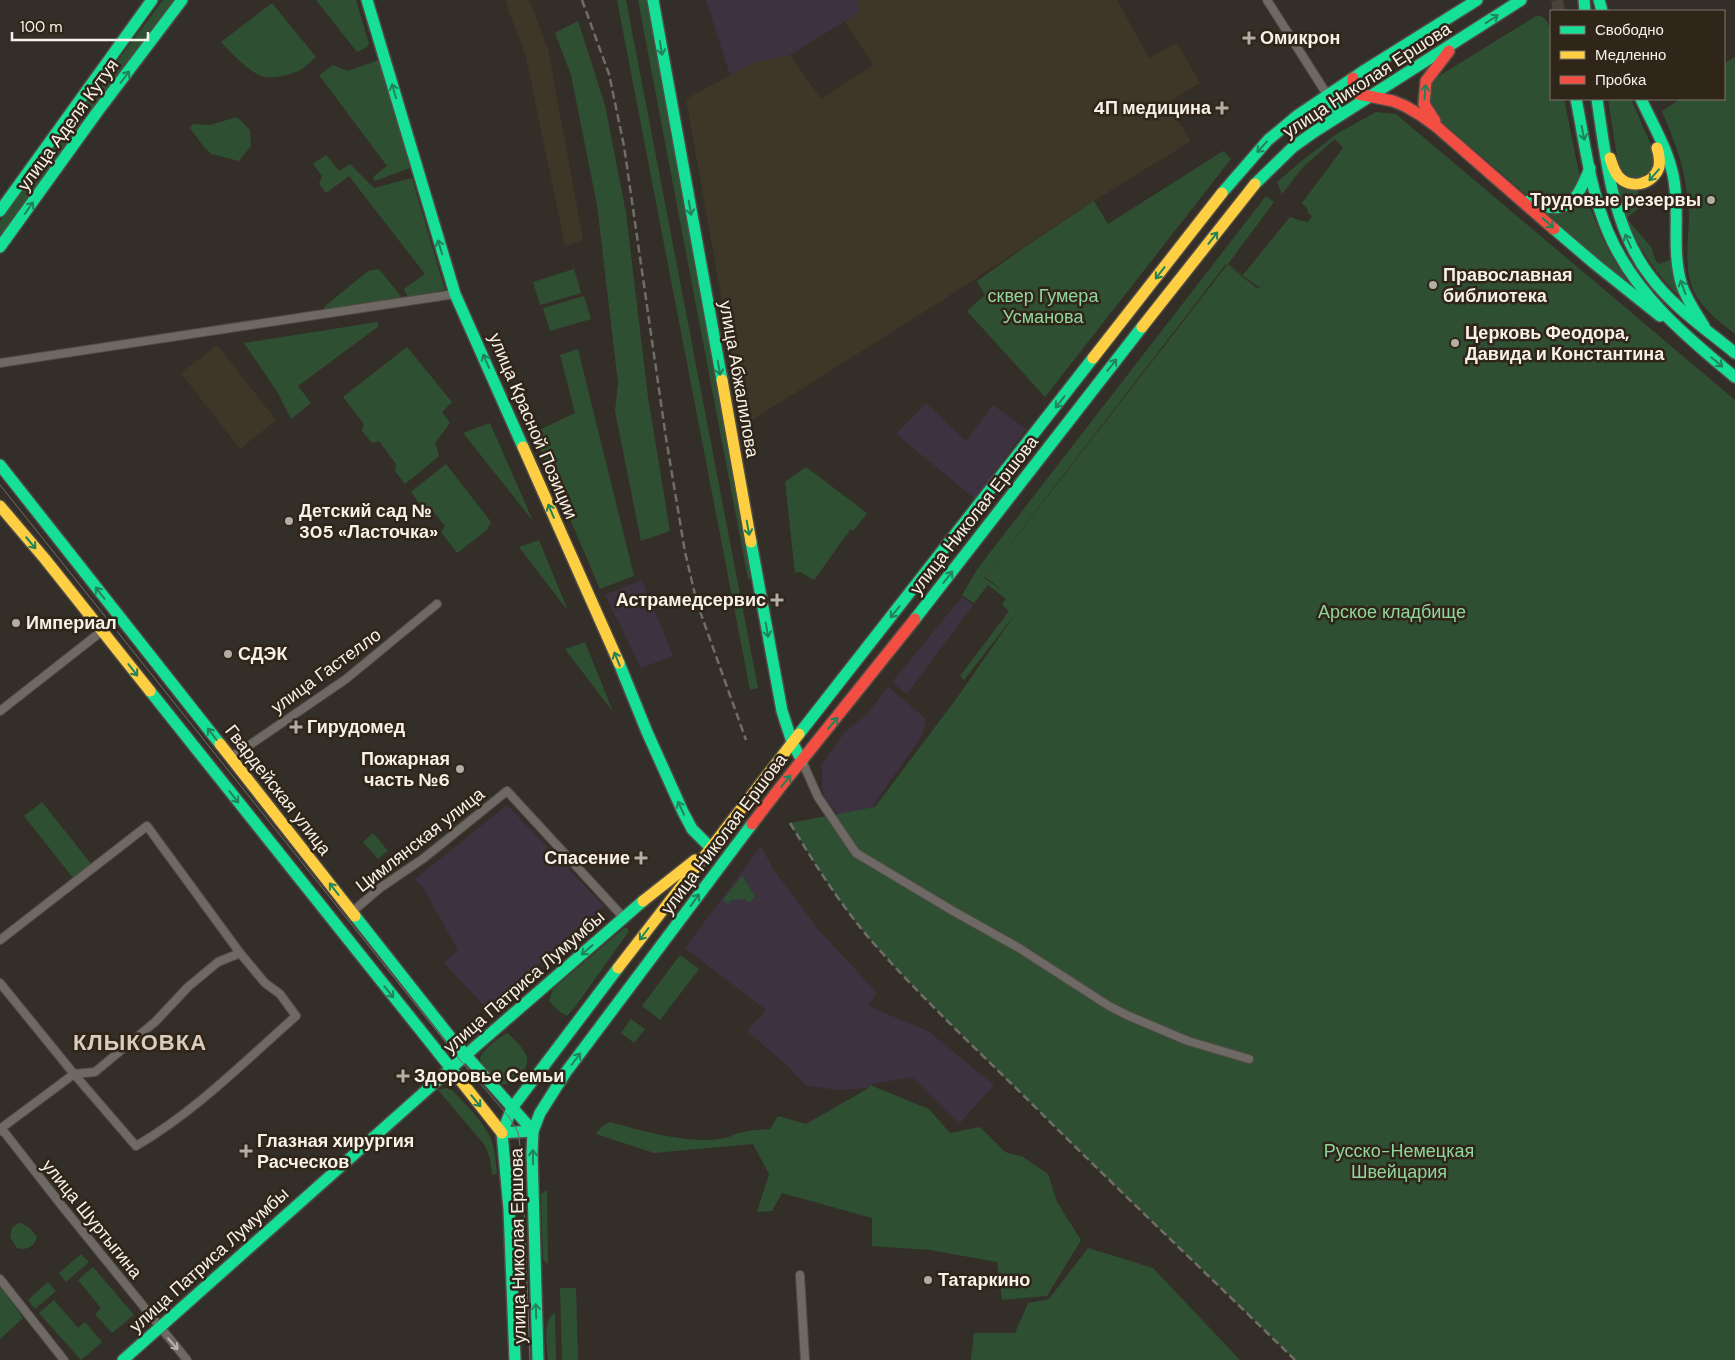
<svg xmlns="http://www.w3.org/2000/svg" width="1735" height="1360" font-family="'DM Sans',sans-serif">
  <rect width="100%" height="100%" fill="#342e28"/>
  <!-- commercial -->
  <g fill="#3d3340">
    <path d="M706,0H857L860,12L790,55L753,63L730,75Z"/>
    <path d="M926,403L966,441L993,405L1026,429L975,499L896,434Z"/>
    <path d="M642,580L673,656L641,668L605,595Z"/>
    <path d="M962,597L973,605L907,694L892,682Z"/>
    <path d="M888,687L925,718L926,724L921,737L855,831L843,820L825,799L822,786V764L845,732L867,714Z"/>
    <path d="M507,805L604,906L488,1010L444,963L458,950L423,888L415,879Z"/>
    <path d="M761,846L772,867L817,928L877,993L868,1006L928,1031L994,1085L959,1124L912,1077L873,1084L866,1088L837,1090L805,1085L789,1067L747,1031L766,1010L685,948Z"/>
  </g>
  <!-- industrial -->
  <g fill="#3e3727">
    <path d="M505,0H529L548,49L583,240L565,246L526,57Z"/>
    <path d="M857,0H1117L1149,58L1177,43L1200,83L1167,103L1191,141L1094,201L938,303L744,425L686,99L753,63L790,55L821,99L873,65L845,22L860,12Z"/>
    <path d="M217,345L276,420L240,449L181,373Z"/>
  </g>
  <!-- green -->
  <g fill="#2f4f33" fill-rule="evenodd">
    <path d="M163,0H174L90,112L83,107Z"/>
    <path d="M316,0H356L369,44L367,47L357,52Z"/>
    <path d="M617,0H626L758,688L750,690Z"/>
    <path d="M638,0H647L754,578L748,579Z"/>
    <path d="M272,3L316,57C311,61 306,67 300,70C291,75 271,80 261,76C246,69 232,54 221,42Z"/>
    <path d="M1536,16C1540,16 1543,16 1546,20C1555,30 1551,84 1551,99H1564L1580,178L1579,184L1562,205L1535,202L1444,124C1430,110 1428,104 1429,84L1434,79Z"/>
    <path d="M578,21L605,105L626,213L648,397L670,531L641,541L615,411L618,383L597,205L571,75L555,33Z"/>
    <path d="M1735,57V334C1723,324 1710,315 1701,303C1682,278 1688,247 1689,218C1689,208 1687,197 1686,187C1683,161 1672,136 1662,111L1680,99H1724V64Z"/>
    <path d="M379,60L410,168L375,181L373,177L387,166L319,75L333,65L347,71Z"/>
    <path d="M1608,99H1631L1655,154V169C1639,183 1635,183 1619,170Z"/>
    <path d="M1376,112L1396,114L1735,400V1360H1295C1204,1271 1112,1184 1022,1094C973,1046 922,998 876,946C843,909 816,866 790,823L875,807L959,695L1016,613L964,680L960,676L1009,611L1002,605L1006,599L988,585L974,603L962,595L978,568L1266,196L1274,202L1228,264L1243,275L1290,217L1298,220L1308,222L1312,216L1308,213L1307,208L1302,203L1343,148L1335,139L1303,167L1282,194L1277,182L1299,163L1338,133ZM1226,264L1259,287L1273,270L1258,289L1227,265L985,577L1006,593L984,578Z"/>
    <path d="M76,117L84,122L0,237V221Z"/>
    <path d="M237,117L250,130L251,146L239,161L211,154L204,147L190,128L193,124L210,125Z"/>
    <path d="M1223,151L1231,159L1045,397L967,311L985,295L977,281L1025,247L1094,201L1108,224Z"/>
    <path d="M326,155L339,171L350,164L374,188L412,178L445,290L408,297L404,289L425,274L349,176L326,193L319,184L322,176L313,164Z"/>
    <path d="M1659,174L1660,178L1654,184L1638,191L1642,206L1625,219L1615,185L1618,182L1626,186Z"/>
    <path d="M1585,193C1596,225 1608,254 1628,281L1626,283L1540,210C1561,209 1573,214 1585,193Z"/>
    <path d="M1627,219L1651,247L1655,259L1658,264L1673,259L1682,299C1656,275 1642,251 1625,220Z"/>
    <path d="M379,269L403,299L325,311L324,307L368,271Z"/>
    <path d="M574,269L581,293L540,305L533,282Z"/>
    <path d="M584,296L591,319L550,331L543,308Z"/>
    <path d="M377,322L379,326L298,386L311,403L291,419L278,393L244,343Z"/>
    <path d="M407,347L452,402L442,412L450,423L435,443L439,456L405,484L395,471L396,464L379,441L372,443L362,431L364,424L343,397Z"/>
    <path d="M578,349L634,576L600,589L533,433L575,413L560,355Z"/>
    <path d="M490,423L533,521L463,433Z"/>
    <path d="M446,464L491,522L487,530L457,553L441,532L445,526L432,510H424L411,492Z"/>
    <path d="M806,467L867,513L853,531L850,529V530L814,580L800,572L795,573L785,482Z"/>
    <path d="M539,540L568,611L519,547Z"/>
    <path d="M585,642L613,712L565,649Z"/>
    <path d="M42,802L92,865L74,879L24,816Z"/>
    <path d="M373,833L388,851L378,859L363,842Z"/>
    <path d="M742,876L755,896L749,903L745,899L731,900L728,904L723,900Z"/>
    <path d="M624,928H627L629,931L575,1007L567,1016L560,1012L549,1001L553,989Z"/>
    <path d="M680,955L699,969L660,1020L642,1006Z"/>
    <path d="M631,1019L645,1029L634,1043L621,1033Z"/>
    <path d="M508,1033C514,1040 523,1047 526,1055C532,1066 515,1087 502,1084C497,1083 493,1079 490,1075C484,1069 481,1066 480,1058C484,1049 499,1037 508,1033Z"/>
    <path d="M870,1085L929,1109L950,1133L980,1127L1005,1152L1023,1157L1048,1174L1057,1202L1081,1240L1047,1296L1002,1300L997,1262L930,1250L872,1246V1218L782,1193L772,1211L757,1212L769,1174L753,1144L654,1153L596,1134L601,1127L610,1122C642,1131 692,1145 725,1138C730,1137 734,1134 739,1133C749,1130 760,1130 770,1129L778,1116L806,1124L867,1089Z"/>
    <path d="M447,1088L453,1091C466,1105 483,1121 491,1139C495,1150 496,1162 497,1174L492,1175L490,1158L484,1144L438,1090Z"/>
    <path d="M547,1190L548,1264L543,1260L541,1194Z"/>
    <path d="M18,1223H20L30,1228L37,1237C35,1246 26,1251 17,1248L10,1237L12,1228Z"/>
    <path d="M1088,1248L1153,1268L1240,1360H971L974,1333H1015L1028,1303L1049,1299Z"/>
    <path d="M81,1254L89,1262L66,1282L59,1273Z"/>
    <path d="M93,1267L134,1315L112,1333L95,1314L101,1308L78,1280Z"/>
    <path d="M48,1282L56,1291L35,1309L28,1300Z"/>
    <path d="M0,1286L23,1318L0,1339Z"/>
    <path d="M560,1288H576L578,1360H562Z"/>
    <path d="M54,1300L78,1328L85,1322L102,1342L81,1360L39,1313Z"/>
    <path d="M555,1313L556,1360H548C547,1347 542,1319 555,1313Z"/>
  </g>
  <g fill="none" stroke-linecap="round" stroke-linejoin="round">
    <!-- primary-tunnel -->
    <path stroke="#48423b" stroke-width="12" stroke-dasharray="12 6" stroke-linecap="butt" d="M1557,0L1559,11"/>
    <!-- street casing -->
    <g stroke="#504b45" stroke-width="10">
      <g id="street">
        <path d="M1267,0L1328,96"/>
        <path d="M0,363L455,294"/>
        <path d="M0,711L102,631"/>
        <path d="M229,756L238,753L346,679L437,604"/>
        <path d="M802,761L818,797L856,853L953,911L1019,948L1109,1006L1129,1016L1188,1041L1249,1059"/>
        <path d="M352,912L380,888L424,858L507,791L624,918"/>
        <path d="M0,940L147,826L240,953L265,983L280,994L296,1016C245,1061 196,1111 136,1146L74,1074L0,983"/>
        <path d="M0,1129L74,1074L95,1072L155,1022L188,987L218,962L240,953"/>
        <path d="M0,1130L5,1133L62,1206L187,1360"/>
        <path d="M800,1275L805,1360"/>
        <path d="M0,1279L64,1360"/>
      </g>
    </g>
    <!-- fast casing -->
    <g stroke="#504b45" stroke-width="14">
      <g id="fast">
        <path d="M367,0L455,294L523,447"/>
        <path d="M653,0L722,380"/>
        <path d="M1584,0L1585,11"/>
        <path d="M1599,0L1602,11"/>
        <path d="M1328,96L1340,115"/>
        <path d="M1576,99C1585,143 1590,190 1608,232C1634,293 1685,336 1735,377"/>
        <path d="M1597,99C1606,159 1612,227 1650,276C1673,307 1706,329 1735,353"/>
        <path d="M1641,99C1653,125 1669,151 1674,180C1680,215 1671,252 1682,286C1687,300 1696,313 1704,326"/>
        <path d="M1255,184L1293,147L1314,132L1521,0"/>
        <path d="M1222,193L1268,140L1298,115L1362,72L1477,0"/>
        <path d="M1529,201C1567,218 1576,202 1590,168"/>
        <path d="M0,211L152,0"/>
        <path d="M1554,229L1595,264L1660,316"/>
        <path d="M0,247L98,111L182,0"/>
        <path d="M0,465L220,744"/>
        <path d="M751,542L782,711L792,742L802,761"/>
        <path d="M915,619L1142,327"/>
        <path d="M619,663L647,732L683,812L692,829L710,847"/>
        <path d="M150,691L461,1081"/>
        <path d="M799,734L1093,358"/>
        <path d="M355,916L455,1043L533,1131"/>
        <path d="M502,1133L533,1131"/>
        <path d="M123,1360L475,1047L643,901"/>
        <path d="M515,1360L509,1209L502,1133L512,1108L618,968"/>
        <path d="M538,1360L532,1153L533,1131L540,1113L566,1072L752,824"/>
      </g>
    </g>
    <!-- slow casing -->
    <g stroke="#504b45" stroke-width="14">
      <g id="slow">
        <path d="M1610,158C1612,164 1614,171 1618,176C1630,190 1653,185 1659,167C1660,161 1659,154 1657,148"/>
        <path d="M1142,327L1255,184"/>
        <path d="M1093,358L1222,193"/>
        <path d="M722,380L751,542"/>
        <path d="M523,447L619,663"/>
        <path d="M0,506L45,559L150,691"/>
        <path d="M220,744L355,916"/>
        <path d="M643,901L695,860"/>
        <path d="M618,968L799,734"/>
        <path d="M461,1081L502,1133"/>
      </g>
    </g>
    <!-- jam casing -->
    <g stroke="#504b45" stroke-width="14">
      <g id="jam">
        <path d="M1353,78V87L1358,94L1393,101L1405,106L1422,116L1437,127L1554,229"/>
        <path d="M1435,121L1424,104L1426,81L1449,51"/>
        <path d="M752,824L782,785L915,619"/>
      </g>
    </g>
    <!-- street -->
    <use href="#street" stroke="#6e6964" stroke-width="8"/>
    <!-- fast -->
    <use href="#fast" stroke="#16e098" stroke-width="11"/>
    <!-- slow -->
    <use href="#slow" stroke="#ffcf43" stroke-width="11"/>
    <!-- jam -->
    <use href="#jam" stroke="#f24e42" stroke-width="11"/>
    <!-- tram -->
    <path stroke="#706c68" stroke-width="1" d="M0,485L460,1060L509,1117L518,1132L522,1159L530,1360"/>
    <!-- rail -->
    <g stroke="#706c68" stroke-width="2.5" stroke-dasharray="8 4" stroke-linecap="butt">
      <path d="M582,0L609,74L624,146L666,438L685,552L697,603L746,740"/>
      <path d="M790,823C816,866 843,909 876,946C922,998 973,1046 1022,1094C1112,1184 1204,1271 1295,1360"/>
    </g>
  </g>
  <!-- one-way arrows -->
  <defs><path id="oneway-shaft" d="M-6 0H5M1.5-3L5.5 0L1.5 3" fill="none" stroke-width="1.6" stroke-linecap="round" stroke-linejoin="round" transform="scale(1.25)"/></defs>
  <g stroke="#228258">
    <use href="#oneway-shaft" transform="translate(1492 19) rotate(-33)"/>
    <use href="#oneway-shaft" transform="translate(661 48) rotate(80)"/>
    <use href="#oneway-shaft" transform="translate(125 77) rotate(-53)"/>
    <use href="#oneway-shaft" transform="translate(394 91) rotate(-106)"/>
    <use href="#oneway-shaft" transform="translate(1425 92) rotate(-85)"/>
    <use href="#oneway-shaft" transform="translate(1583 133) rotate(79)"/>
    <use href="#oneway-shaft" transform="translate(1262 147) rotate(132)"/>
    <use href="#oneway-shaft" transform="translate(1654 175) rotate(131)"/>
    <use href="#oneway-shaft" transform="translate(29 208) rotate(-54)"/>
    <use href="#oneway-shaft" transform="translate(690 208) rotate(80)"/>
    <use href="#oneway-shaft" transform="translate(1548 223) rotate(41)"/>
    <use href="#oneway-shaft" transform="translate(1213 238) rotate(-52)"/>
    <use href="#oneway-shaft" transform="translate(1628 241) rotate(-114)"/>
    <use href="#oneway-shaft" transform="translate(440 247) rotate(-107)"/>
    <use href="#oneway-shaft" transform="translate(1160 273) rotate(128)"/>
    <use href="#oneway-shaft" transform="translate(1683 287) rotate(-110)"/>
    <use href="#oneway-shaft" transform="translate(486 361) rotate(-114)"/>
    <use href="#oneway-shaft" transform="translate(1717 362) rotate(40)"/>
    <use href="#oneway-shaft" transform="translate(1112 365) rotate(-52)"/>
    <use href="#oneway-shaft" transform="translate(719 368) rotate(80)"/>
    <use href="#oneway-shaft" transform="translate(1060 402) rotate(128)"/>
    <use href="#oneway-shaft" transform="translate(551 511) rotate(-113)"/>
    <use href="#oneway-shaft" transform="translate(748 528) rotate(80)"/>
    <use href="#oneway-shaft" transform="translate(31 543) rotate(50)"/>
    <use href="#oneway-shaft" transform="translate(948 577) rotate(-52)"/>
    <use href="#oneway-shaft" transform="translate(100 593) rotate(-128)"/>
    <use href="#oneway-shaft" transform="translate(895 612) rotate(128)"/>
    <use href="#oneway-shaft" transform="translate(767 630) rotate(80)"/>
    <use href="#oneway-shaft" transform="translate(617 659) rotate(-112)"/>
    <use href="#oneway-shaft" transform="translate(133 670) rotate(52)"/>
    <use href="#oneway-shaft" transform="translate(833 723) rotate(-50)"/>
    <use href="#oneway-shaft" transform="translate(212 734) rotate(-128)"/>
    <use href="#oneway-shaft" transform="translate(786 781) rotate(-51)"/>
    <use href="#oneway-shaft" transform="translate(234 797) rotate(52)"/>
    <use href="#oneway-shaft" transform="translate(681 808) rotate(-115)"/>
    <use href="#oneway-shaft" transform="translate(334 889) rotate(-128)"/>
    <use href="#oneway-shaft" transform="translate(695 900) rotate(-54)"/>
    <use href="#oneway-shaft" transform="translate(644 934) rotate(127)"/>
    <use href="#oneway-shaft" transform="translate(587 950) rotate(139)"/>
    <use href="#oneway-shaft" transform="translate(389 992) rotate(51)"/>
    <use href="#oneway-shaft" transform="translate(576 1059) rotate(-53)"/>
    <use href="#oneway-shaft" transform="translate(476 1101) rotate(50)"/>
    <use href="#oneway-shaft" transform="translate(533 1157) rotate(-91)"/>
    <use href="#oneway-shaft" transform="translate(536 1311) rotate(-92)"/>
  </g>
  <use stroke="#bab4ad" href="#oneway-shaft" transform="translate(173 1344) rotate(49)"/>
  <!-- markers -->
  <g fill="#b3ada5" stroke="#2f2519" stroke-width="2">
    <path d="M1246.5 30.5h5v5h5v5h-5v5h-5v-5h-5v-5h5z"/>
    <path d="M1219.5 100.5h5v5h5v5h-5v5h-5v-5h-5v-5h5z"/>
    <circle cx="1711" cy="200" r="5"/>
    <circle cx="1433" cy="285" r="5"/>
    <circle cx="1455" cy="343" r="5"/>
    <circle cx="289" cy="521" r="5"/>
    <path d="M774.5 592.5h5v5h5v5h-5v5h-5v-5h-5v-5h5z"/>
    <circle cx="16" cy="623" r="5"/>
    <circle cx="228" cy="654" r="5"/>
    <path d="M293.5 719.5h5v5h5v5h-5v5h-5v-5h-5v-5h5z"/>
    <circle cx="460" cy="769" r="5"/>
    <path d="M638.5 850.5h5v5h5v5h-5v5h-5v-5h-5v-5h5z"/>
    <path d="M400.5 1068.5h5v5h5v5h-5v5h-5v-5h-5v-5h5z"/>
    <path d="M243.5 1143.5h5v5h5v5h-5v5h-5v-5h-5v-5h5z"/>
    <circle cx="928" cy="1280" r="5"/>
  </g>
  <g text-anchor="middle" stroke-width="5" stroke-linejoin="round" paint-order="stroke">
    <!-- poi labels -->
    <g font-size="18" font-weight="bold" fill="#f8f1e9" stroke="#2f2519" text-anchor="start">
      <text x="1260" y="44">Омикрон</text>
      <text x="1211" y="114" text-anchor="end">4П медицина</text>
      <text x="1701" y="206" text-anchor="end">Трудовые резервы</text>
      <text x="1443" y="281">Православная<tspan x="1443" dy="21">библиотека</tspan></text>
      <text x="1465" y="339">Церковь Феодора,<tspan x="1465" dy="21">Давида и Константина</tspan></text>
      <text x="299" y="517">Детский сад №<tspan x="299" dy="21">305 «Ласточка»</tspan></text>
      <text x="766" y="606" text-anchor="end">Астрамедсервис</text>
      <text x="26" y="629">Империал</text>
      <text x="238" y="660">СДЭК</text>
      <text x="307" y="733">Гирудомед</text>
      <text x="450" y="765" text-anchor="end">Пожарная<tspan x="450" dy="21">часть №6</tspan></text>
      <text x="630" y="864" text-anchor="end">Спасение</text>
      <text x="414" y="1082">Здоровье Семьи</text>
      <text x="257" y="1147">Глазная хирургия<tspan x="257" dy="21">Расческов</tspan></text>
      <text x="938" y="1286">Татаркино</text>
    </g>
    <!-- street labels -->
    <g font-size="18" fill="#f8f1e9" stroke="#2f2519">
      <text transform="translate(1367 80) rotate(-33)" y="6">улица Николая Ершова</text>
      <text transform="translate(68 125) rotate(-54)" y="6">улица Аделя Кутуя</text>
      <text transform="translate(739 379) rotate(80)" y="6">улица Абжалилова</text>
      <text transform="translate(533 426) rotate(67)" y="6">улица Красной Позиции</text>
      <text transform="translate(974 515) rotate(-52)" y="6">улица Николая Ершова</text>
      <text transform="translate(326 671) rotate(-36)" y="6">улица Гастелло</text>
      <text transform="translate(278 790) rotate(52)" y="6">Гвардейская улица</text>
      <text transform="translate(724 834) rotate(-53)" y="6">улица Николая Ершова</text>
      <text transform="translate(420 840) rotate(-38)" y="6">Цимлянская улица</text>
      <text transform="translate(524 982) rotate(-41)" y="6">улица Патриса Лумумбы</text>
      <text transform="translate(92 1219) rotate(51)" y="6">улица Шуртыгина</text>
      <text transform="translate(518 1246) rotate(-91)" y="6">улица Николая Ершова</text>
      <text transform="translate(209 1260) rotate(-42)" y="6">улица Патриса Лумумбы</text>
    </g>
    <!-- park labels -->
    <g font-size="18" fill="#91d69c" stroke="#2f2519">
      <text x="1043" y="302">сквер Гумера<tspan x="1043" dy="21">Усманова</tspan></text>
      <text x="1392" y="618">Арское кладбище</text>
      <text x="1399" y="1157">Русско-Немецкая<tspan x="1399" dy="21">Швейцария</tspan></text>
    </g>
    <!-- district labels -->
    <g font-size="22" font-weight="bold" letter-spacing="1" fill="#dacdbe" stroke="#2f2519">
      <text x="140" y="1050">КЛЫКОВКА</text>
    </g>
  </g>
  <!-- legend -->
  <rect x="1550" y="10" width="175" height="90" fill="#2f2519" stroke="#7f776c"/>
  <rect x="1560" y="26" width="25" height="8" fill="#16e098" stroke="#7f776c"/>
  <text x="1595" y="35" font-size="15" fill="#f8f1e9">Свободно</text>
  <rect x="1560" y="51" width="25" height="8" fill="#ffcf43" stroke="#7f776c"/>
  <text x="1595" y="60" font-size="15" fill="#f8f1e9">Медленно</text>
  <rect x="1560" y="76" width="25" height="8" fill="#f24e42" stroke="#7f776c"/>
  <text x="1595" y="85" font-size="15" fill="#f8f1e9">Пробка</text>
  <!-- scale -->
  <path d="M12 32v8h136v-8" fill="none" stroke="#f8f1e9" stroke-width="2.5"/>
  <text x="20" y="32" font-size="15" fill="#f8f1e9" stroke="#2f2519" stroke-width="4" paint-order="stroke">100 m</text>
</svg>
